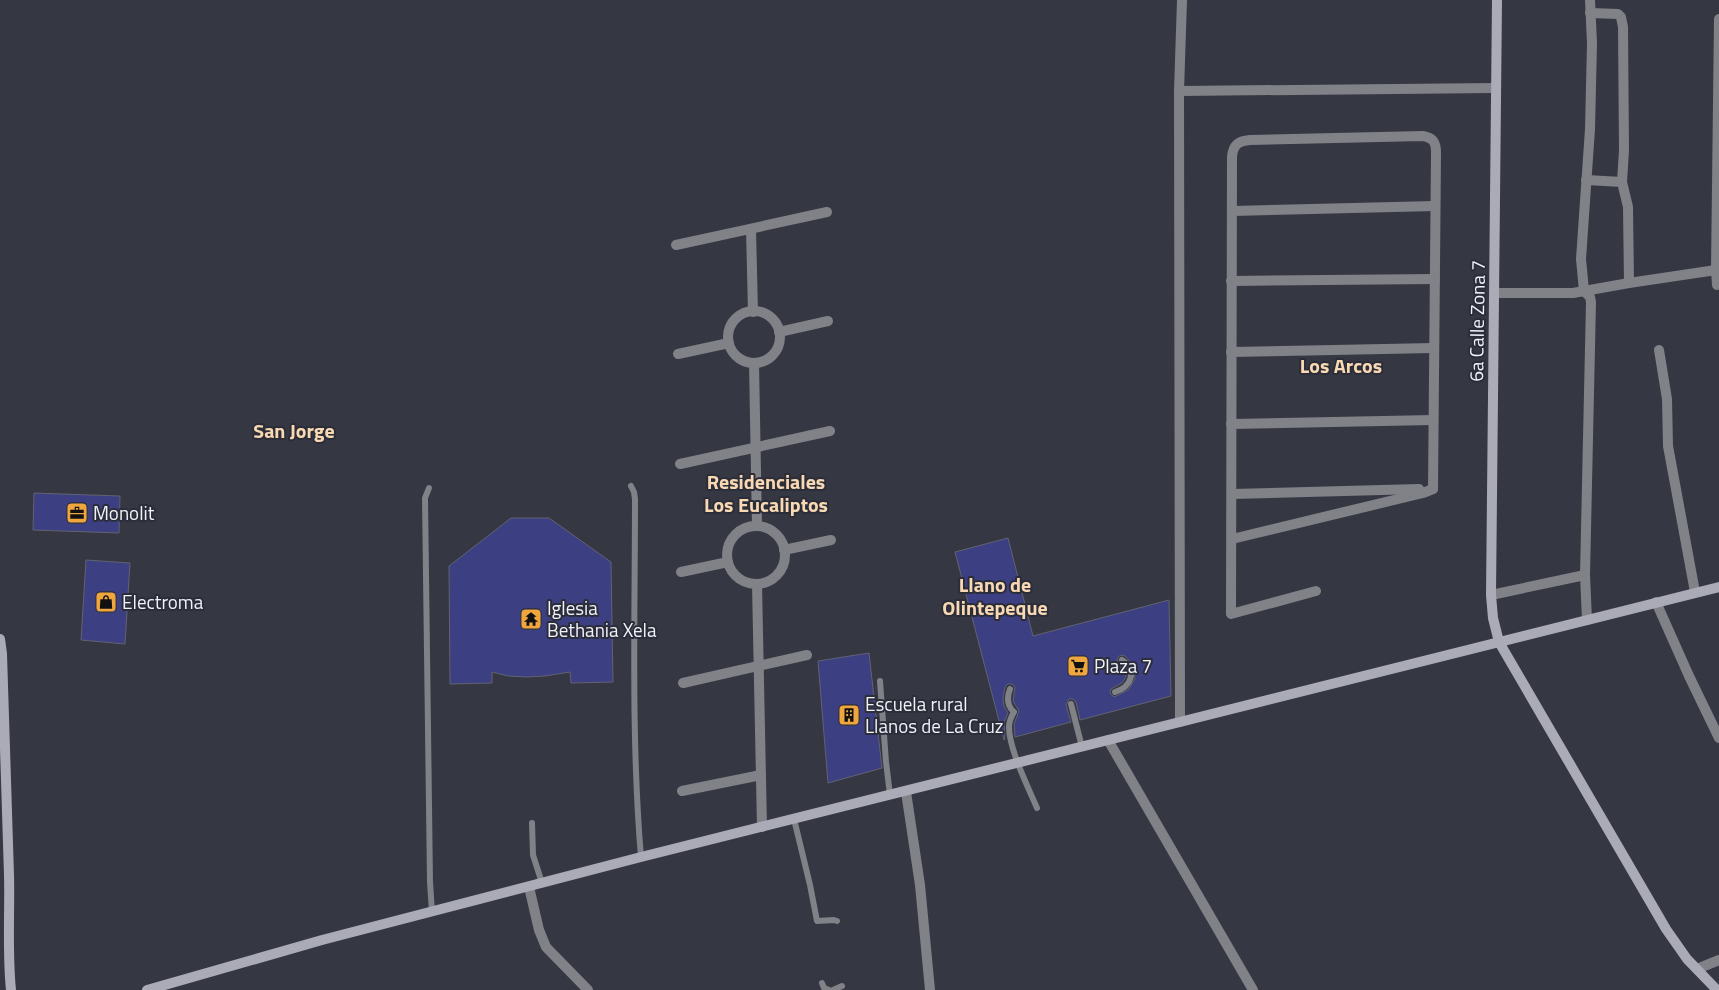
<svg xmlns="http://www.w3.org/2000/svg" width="1719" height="990" font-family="'Titillium Web',sans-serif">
  <rect width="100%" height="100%" fill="#353743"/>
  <!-- building -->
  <g fill="#3d3f83" stroke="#616371" fill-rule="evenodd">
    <path d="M34,493L120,496L119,533L33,530Z"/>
    <path d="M511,518H549L611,562L613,682L571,683L570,672L545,676L527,677L508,676L492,672V683L450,684L449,566Z"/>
    <path d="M1008,538L1033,636L1169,600L1171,696L1080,720L1076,702L1073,699H1069L1066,705L1071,722L1015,737L1014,724L1019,711L1013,701L1015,687L1012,684H1008L1005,687L1003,698L1004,706L1008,713L1004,722L1005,739L1004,740L955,552ZM1121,655L1125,656L1134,666L1135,679L1128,690L1114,697L1110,693L1111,689L1122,683L1126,677L1125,671L1117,661L1118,657Z"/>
    <path d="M86,560L130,563L125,644L81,640Z"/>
    <path d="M869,653L882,768L828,783L818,661Z"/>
  </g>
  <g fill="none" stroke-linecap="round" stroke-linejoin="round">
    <!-- lane -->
    <g stroke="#818288" stroke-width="6">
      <path d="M631,486L634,492L635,499C635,618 631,739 641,857"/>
      <path d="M429,488L425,498L430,882L432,912"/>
      <path d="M880,681L886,762L890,795"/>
      <path d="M1010,689C1007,697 1007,706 1014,712C1011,717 1009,721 1009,727C1009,749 1028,787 1037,808"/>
      <path d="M1115,692C1131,687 1138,671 1122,660"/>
      <path d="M1071,704L1082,747"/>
      <path d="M794,819L810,885L817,921L834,920L837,921"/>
      <path d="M532,823L533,855L542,883"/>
      <path d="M822,983L824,988L829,990"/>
      <path d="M833,990L842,986"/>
    </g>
    <!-- street -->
    <g stroke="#818288" stroke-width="10">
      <path d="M1590,13L1618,14L1621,17L1623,27L1624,150L1622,182L1628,207L1629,283"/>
      <path d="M1179,91L1495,88"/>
      <path d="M1586,180L1622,182"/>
      <path d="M1232,211L1435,206"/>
      <path d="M751,229L753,312"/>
      <path d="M676,245L827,212"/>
      <path d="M1231,281L1435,279"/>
      <path d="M1717,285L1716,270L1719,19"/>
      <path d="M1495,293H1573L1629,283L1716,270"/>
      <circle cx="754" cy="337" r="26"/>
      <path d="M779,332L828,321"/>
      <path d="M1659,350L1667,399L1668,446L1695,592"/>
      <path d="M1231,352L1434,348"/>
      <path d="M678,354L729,343"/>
      <path d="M754,363L757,526"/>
      <path d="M1231,424L1433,420"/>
      <path d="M680,464L830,431"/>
      <path d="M1232,494L1419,489"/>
      <circle cx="756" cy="555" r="29"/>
      <path d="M1232,539L1423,493L1433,489"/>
      <path d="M784,550L831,540"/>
      <path d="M681,572L728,562"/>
      <path d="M1585,575L1591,302L1590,297L1584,291L1581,259L1590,129L1592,43L1590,0"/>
      <path d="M757,584L762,827"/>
      <path d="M1316,591L1231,614L1232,157C1233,145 1238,141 1250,140L1423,136C1434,138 1436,143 1436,153L1433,489"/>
      <path d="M1491,595L1585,575L1587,620"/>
      <path d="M1656,602L1689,676L1719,738"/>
      <path d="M683,683L807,655"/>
      <path d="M1180,722L1179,91L1182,0"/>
      <path d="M1108,740L1253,990"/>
      <path d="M682,791L761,775"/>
      <path d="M906,792L920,885L930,990"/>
      <path d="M529,887L539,930L546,947L588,990"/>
      <path d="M1697,969L1719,960"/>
    </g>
    <!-- secondary -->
    <g stroke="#aaabb6" stroke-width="10">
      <path d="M1497,0L1491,595L1493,618L1499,642L1666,929L1687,959L1717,990"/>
      <path d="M0,639L2,654C5,728 7,802 9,875C10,913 7,952 11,990"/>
      <path d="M147,990L322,940L641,857L1719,587"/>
    </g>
  </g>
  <!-- icons -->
  <defs>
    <g id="office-square" transform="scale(1.125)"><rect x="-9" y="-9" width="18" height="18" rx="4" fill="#f0a63e" stroke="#2b2d39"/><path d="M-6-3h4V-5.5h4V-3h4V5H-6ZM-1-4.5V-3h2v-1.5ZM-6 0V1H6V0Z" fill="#111"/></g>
    <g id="shop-square" transform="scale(1.125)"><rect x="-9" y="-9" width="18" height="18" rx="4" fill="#f0a63e" stroke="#2b2d39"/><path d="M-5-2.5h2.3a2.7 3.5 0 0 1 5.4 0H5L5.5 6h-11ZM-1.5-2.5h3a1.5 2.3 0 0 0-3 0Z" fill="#111"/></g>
    <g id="temple-square" transform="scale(1.125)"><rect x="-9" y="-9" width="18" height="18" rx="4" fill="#f0a63e" stroke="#2b2d39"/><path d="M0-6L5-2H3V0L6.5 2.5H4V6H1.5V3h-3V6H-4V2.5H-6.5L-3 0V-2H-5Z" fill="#111"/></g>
    <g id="supermarket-square" transform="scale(1.125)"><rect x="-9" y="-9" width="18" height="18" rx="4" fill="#f0a63e" stroke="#2b2d39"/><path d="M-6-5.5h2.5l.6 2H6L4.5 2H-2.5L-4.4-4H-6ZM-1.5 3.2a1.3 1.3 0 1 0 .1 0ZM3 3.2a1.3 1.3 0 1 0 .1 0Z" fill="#111"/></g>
    <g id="building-square" transform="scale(1.125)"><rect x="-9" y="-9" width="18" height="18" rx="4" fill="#f0a63e" stroke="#2b2d39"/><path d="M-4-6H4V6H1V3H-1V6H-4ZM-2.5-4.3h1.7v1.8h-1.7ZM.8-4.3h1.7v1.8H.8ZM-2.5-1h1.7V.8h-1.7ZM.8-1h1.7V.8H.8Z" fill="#111"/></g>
  </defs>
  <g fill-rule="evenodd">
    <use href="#office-square" x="77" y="513"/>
    <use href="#shop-square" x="106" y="602"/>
    <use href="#temple-square" x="531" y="619"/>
    <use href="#supermarket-square" x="1078" y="666"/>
    <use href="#building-square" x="849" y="715"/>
  </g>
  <g text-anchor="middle" stroke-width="4" stroke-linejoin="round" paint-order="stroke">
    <!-- street labels -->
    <g font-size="19" fill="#f0f1f9" stroke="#2b2d39">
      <text transform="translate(1477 321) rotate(-89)" y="7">6a Calle Zona 7</text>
    </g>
    <!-- poi labels -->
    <g font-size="19" fill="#f0f1f9" stroke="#2b2d39" text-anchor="start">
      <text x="93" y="520">Monolit</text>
      <text x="122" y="609">Electroma</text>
      <text x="547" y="615">Iglesia<tspan x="547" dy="22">Bethania Xela</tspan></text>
      <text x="1094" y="673">Plaza 7</text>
      <text x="865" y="711">Escuela rural<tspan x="865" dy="22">Llanos de La Cruz</tspan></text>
    </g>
    <!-- neighbourhood labels -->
    <g font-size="20" font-weight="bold" fill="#f9d9b4" stroke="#2b2d39">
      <text x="1341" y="373">Los Arcos</text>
      <text x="294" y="438">San Jorge</text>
      <text x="766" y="489">Residenciales<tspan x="766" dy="23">Los Eucaliptos</tspan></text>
      <text x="995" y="592">Llano de<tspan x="995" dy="23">Olintepeque</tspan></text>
    </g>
  </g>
</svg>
